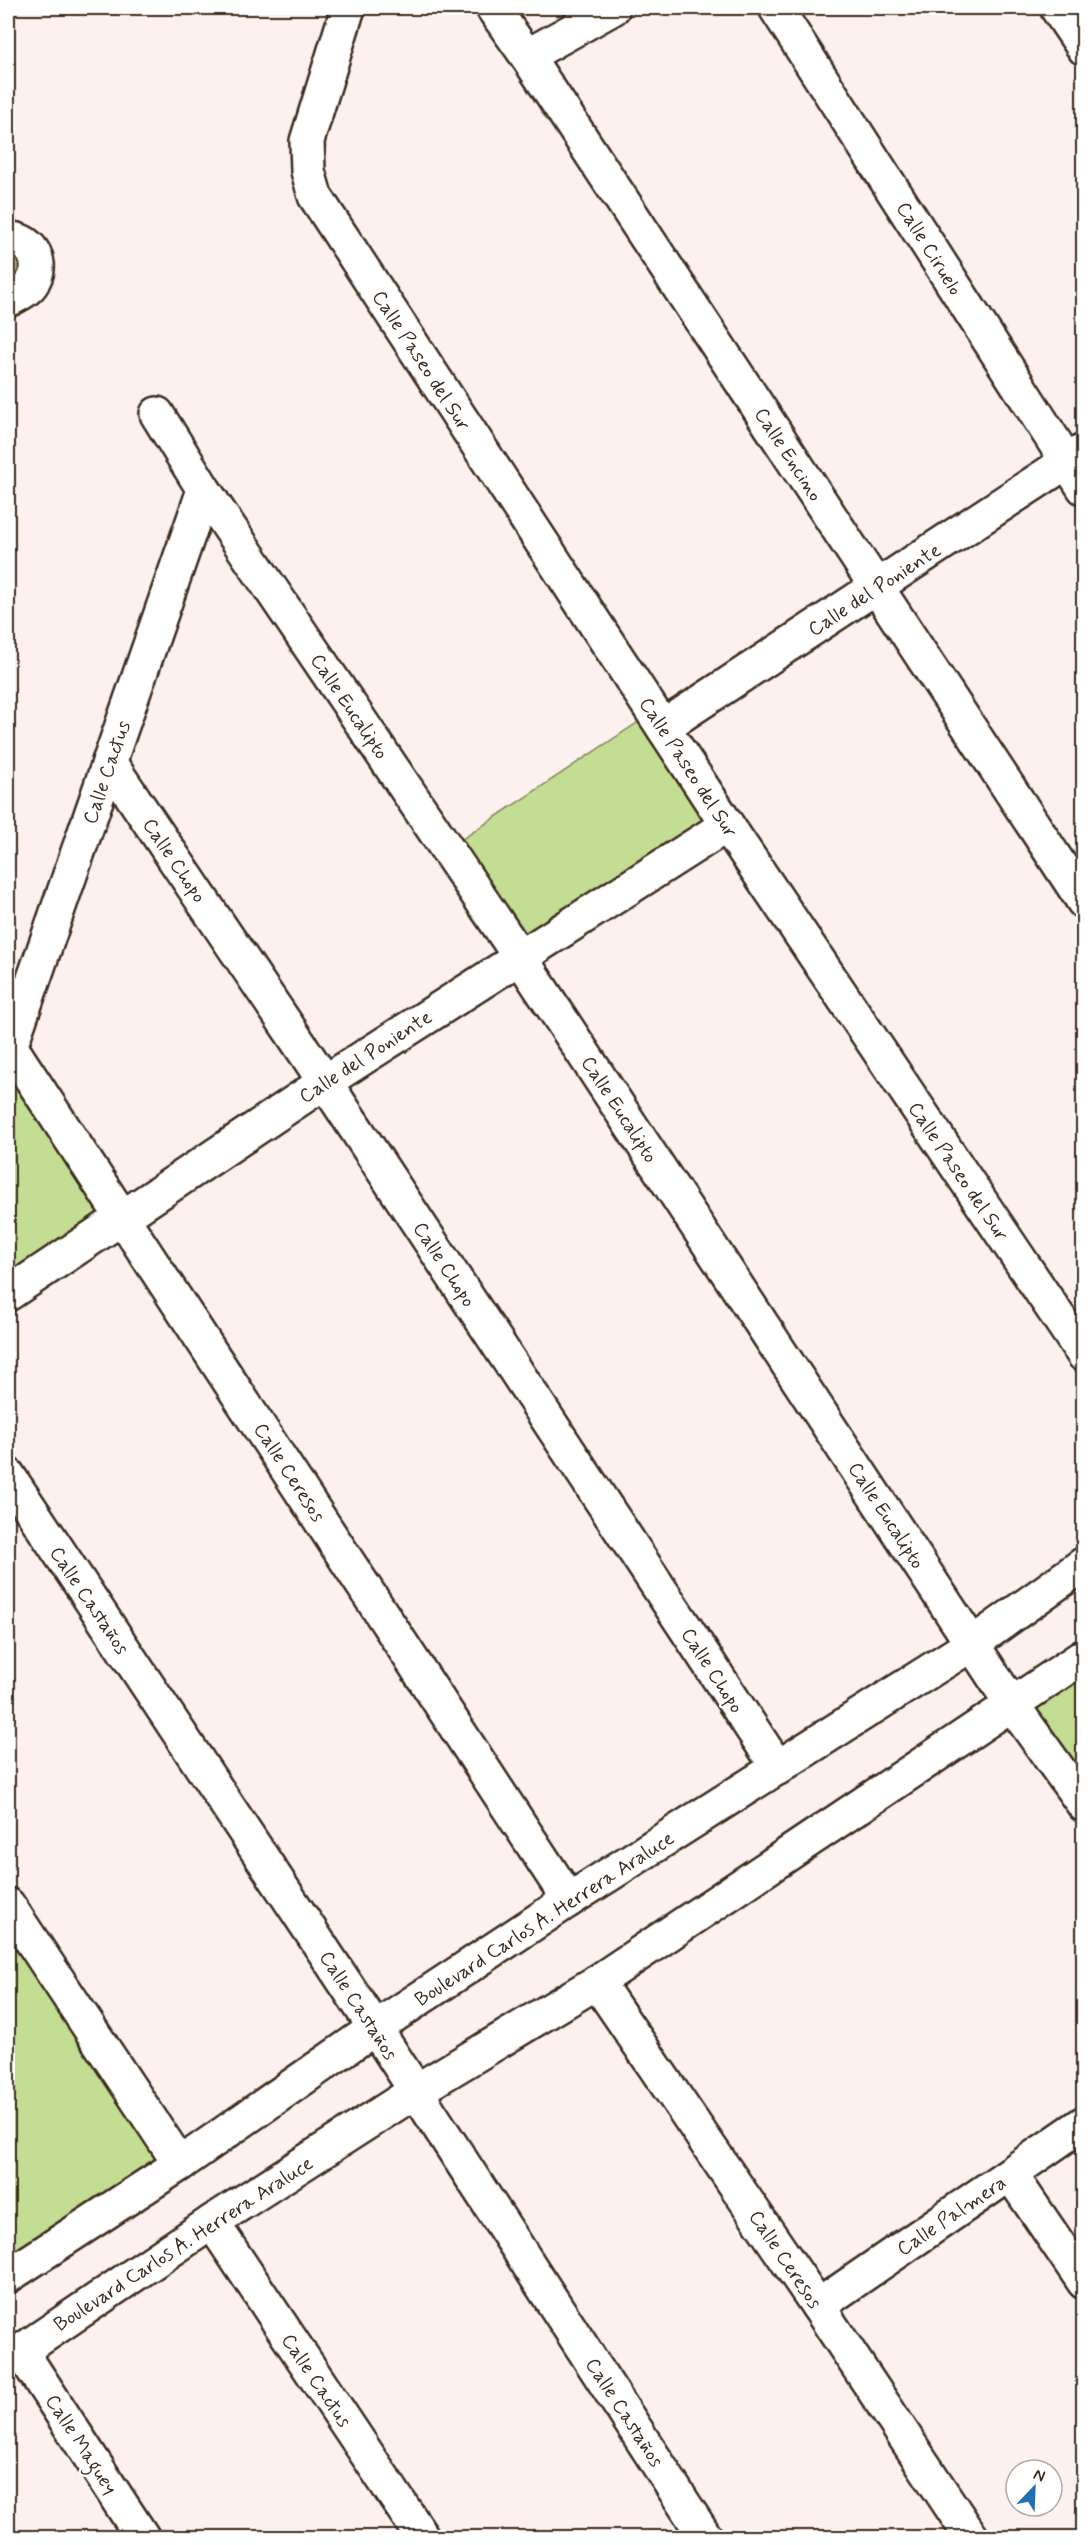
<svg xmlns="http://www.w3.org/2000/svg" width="1091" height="2545" font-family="Mynerve,sans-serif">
  <rect width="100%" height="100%" fill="#fcf1ee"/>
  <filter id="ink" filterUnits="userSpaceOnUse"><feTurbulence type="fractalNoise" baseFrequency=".0167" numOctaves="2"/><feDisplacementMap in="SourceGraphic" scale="12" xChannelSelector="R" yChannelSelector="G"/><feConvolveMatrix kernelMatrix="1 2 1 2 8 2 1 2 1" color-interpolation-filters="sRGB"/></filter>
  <g filter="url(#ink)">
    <!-- green -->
    <g fill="#c3dd93" stroke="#7f8458" stroke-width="1.5">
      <path d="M8,248L25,257L26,280L8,289Z"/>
      <path d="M646,717L713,823L520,946L455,844Z"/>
      <path d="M8,1072L108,1213L8,1275Z"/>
      <path d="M1083,1671V1777L1031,1705Z"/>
      <path d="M8,1918L169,2160L8,2270Z"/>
    </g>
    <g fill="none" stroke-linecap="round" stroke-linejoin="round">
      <!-- street casing -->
      <g stroke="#3b2a1e" stroke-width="38">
        <g id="street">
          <path d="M348,8L307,141L308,171L315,196L727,825L1084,1355"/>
          <path d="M493,8L527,56L1084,902"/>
          <path d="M776,8L1084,488"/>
          <path d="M1057,8L1084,48"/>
          <path d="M527,56L613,8"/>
          <path d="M8,239C29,238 44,260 34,279C30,290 17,295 8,300"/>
          <path d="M157,414L204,490L520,957L1011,1703L1084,1805"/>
          <path d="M663,727L1083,451"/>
          <path d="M109,762L325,1082L778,1768"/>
          <path d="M10,1046L569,1900"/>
          <path d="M8,1053L204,490"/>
          <path d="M8,1294L325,1082L727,825"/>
          <path d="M8,1475L375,2028L706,2538"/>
          <path d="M8,1905L180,2164"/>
          <path d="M597,1982L818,2306L972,2538"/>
          <path d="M1011,2175L1084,2282"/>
          <path d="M212,2222L423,2538"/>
          <path d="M818,2306L1084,2123"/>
          <path d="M21,2351L143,2538"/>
        </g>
      </g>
      <!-- secondary casing -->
      <g stroke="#3b2a1e" stroke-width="38">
        <g id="secondary">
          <path d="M8,2276L180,2164L375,2028L569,1900L972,1644L1084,1564"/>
          <path d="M8,2360L212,2222L416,2091L597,1982L1084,1656"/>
        </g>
      </g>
      <!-- street -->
      <use href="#street" stroke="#fff" stroke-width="33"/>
      <!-- secondary -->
      <use href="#secondary" stroke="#fff" stroke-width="33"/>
    </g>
  </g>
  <g text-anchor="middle" stroke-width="4.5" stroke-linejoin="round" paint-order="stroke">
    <!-- street labels -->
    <g font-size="20" fill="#3b2a1e" stroke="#fff">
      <text transform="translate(930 248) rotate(58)" y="7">Calle Ciruelo</text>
      <text transform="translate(422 360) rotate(57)" y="7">Calle Paseo del Sur</text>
      <text transform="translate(789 454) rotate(57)" y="7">Calle Encino</text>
      <text transform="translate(874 589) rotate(-33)" y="7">Calle del Poniente</text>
      <text transform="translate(350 706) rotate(56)" y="7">Calle Eucalipto</text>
      <text transform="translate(689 767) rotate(57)" y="7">Calle Paseo del Sur</text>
      <text transform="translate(106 772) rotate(-71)" y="7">Calle Cactus</text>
      <text transform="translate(175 860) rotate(56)" y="7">Calle Chopo</text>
      <text transform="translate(365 1056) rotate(-33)" y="7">Calle del Poniente</text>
      <text transform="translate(620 1109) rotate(57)" y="7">Calle Eucalipto</text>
      <text transform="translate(959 1171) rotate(56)" y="7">Calle Paseo del Sur</text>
      <text transform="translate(445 1264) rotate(57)" y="7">Calle Chopo</text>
      <text transform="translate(290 1472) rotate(57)" y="7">Calle Ceresos</text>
      <text transform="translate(887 1515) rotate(57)" y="7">Calle Eucalipto</text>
      <text transform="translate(90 1600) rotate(56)" y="7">Calle Castaños</text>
      <text transform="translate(713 1670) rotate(57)" y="7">Calle Chopo</text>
      <text transform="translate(544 1918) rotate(-33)" y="7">Boulevard Carlos A. Herrera Araluce</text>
      <text transform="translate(359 2005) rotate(57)" y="7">Calle Castaños</text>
      <text transform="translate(951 2215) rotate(-34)" y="7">Calle Palmera</text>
      <text transform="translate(183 2243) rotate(-33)" y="7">Boulevard Carlos A. Herrera Araluce</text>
      <text transform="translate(786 2259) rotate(56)" y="7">Calle Ceresos</text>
      <text transform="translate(317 2380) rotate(56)" y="7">Calle Cactus</text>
      <text transform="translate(625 2412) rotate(57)" y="7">Calle Castaños</text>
      <text transform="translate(82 2444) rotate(57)" y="7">Calle Maguey</text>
    </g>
  </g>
  <!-- margin -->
  <rect width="1091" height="2545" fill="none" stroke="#fff" stroke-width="30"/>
  <rect x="15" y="15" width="1061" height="2515" fill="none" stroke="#3b2a1e" stroke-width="2" filter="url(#ink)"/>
  <!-- north arrow -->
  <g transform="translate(1034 2488) rotate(23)"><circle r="28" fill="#ffffff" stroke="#b1aaa5" stroke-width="1.5"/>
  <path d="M0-4.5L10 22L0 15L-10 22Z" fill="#1f6fb2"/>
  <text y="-9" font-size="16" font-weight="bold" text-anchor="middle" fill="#3b2a1e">N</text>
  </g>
</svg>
